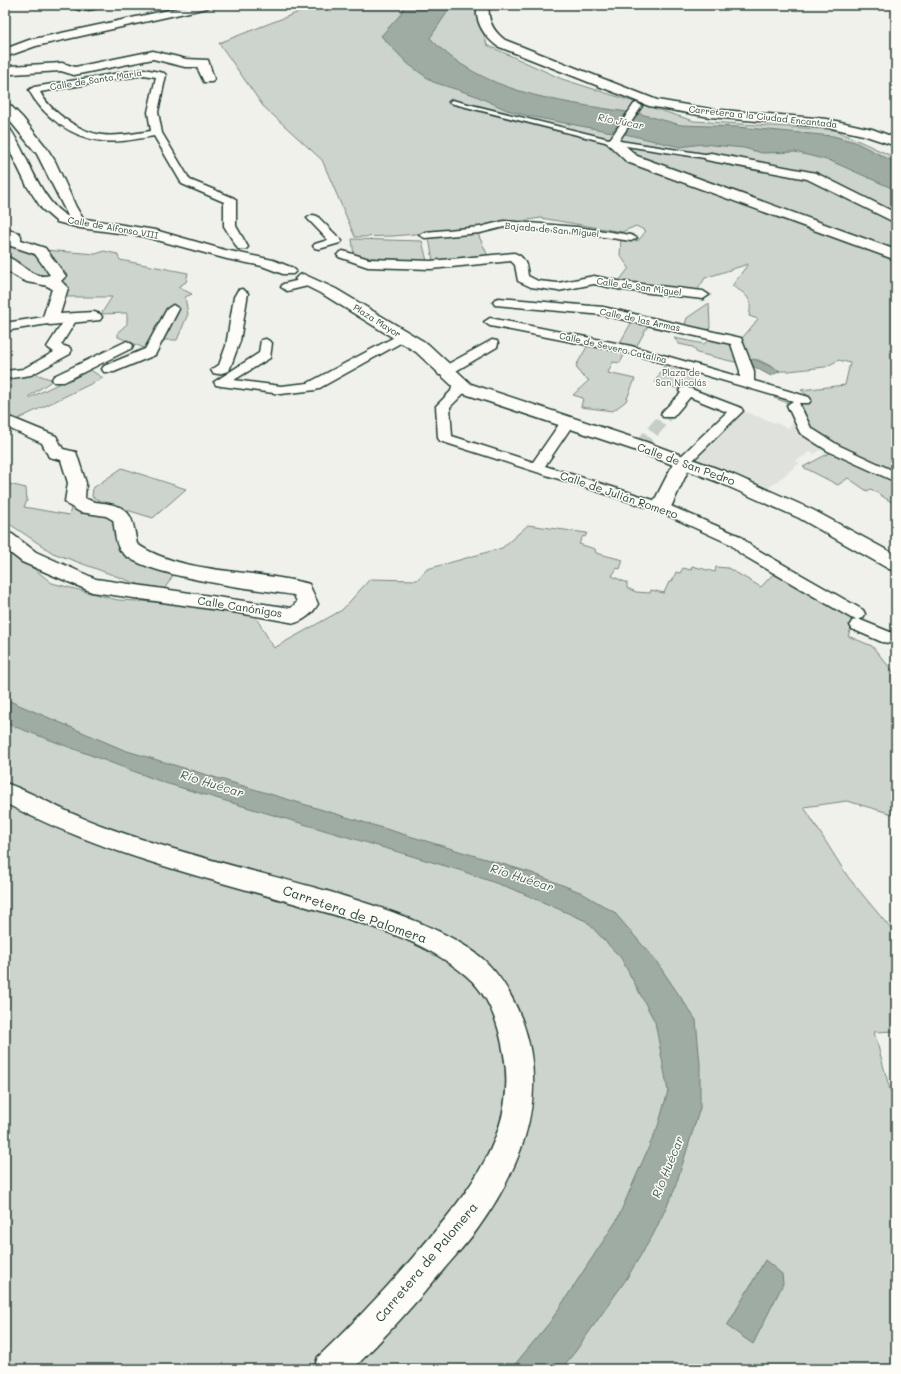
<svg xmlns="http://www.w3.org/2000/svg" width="901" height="1374" font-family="Mali,sans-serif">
  <rect width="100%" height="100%" fill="#f0f1eb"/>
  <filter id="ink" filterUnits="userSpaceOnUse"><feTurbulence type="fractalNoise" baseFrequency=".025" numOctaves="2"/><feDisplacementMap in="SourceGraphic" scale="8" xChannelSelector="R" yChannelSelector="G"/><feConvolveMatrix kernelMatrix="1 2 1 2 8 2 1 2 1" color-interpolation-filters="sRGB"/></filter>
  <g filter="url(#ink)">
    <!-- built -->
    <path fill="#dfe2dc" d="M743,411L789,428L793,423L832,450L828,453L820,450L815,454L810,452L796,461L800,463L766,490L690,463L736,421L733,419Z"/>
    <!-- green -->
    <g fill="#cdd3cd" stroke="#768880">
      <path d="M317,5H476L487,45L562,79L694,121L835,130L896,158V476L812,430L794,405L774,398C786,389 800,395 812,399L801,390L845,385L850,363L839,360L825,367L789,371H780L759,360H745L738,343L758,319L749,316C753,299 747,294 732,286L748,264L705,278L696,293L616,285L629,268L620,255L621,237L638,241L646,231L636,226L622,232L541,218L478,228L394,236L355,237L322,160L263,106L219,43Z"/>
      <path d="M477,232L489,258L433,261L429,238Z"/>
      <path d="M352,239L422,241L427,261L354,257Z"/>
      <path d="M5,240L35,256L53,274L44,250L96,254L104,251L117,254L120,260L188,273L186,282L178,287L192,294L185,297L188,314L177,340H152L146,349L118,337V332L127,324V313L101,314L112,297H62L47,278L31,273L5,256Z"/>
      <path d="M709,303L710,328L706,331L684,327L687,318Z"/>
      <path d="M634,318L650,322L635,349L618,346Z"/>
      <path d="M674,338L704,344L711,338L727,342L736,348L739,363L697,353L693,347L679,344Z"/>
      <path d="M588,345L625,353L620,363L613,362L608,373L635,379L626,401L613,411L581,407L583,398L573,395L589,380L581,375L576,366Z"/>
      <path d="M666,362L698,372L686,391L655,382Z"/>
      <path d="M89,369L103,378L18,419L5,414V376L33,373L53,380L28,397L29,398Z"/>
      <path d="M837,449L896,481V505L871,489L867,491L848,478L838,485L803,467Z"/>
      <path d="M122,468L186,489L153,518L107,504L92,497L93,488Z"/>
      <path d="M5,483L26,488L27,501L24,507L69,515L74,499L110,510L128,547L174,568L172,577L162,593L53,553L5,521Z"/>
      <path d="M528,525L587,533L585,537L583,536L579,544L595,549L596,553L623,560L620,569L617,568L612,576L627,583V588L636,592L650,593L651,590L664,593L669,582H672L676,572L680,573L683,568L691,570L692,566L715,572L716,567L728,568L761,587L773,574L856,617L848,636L872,646L896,675V815L847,801L804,807L848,877L896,935V1031L874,1032L892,1097L896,1102V1369H5V546L52,583L118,600L196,604L255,616L274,648L342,610L370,579L417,580L427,569L502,548Z"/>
    </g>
    <!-- water -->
    <g fill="#9faca4" stroke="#6c8077">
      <path d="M405,5H452L430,38C482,93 556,101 627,112L612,132L528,116L507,110L474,95L433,82L408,64L381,36L400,15Z"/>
      <path d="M637,113L681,125L737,127L833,136L855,142L896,163V190L831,161L795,152L762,153L744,148L702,144L680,147L625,134Z"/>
      <path d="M754,359L780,371L771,376L747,363Z"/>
      <path d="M5,699L124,750L532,873L580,892L614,912L656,961L696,1020L700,1064V1108L674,1191L653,1235L625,1281L575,1352L561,1369H511L550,1322L617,1220L658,1126L668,1091L655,1022L621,958L586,921L515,890L459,870L165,783L5,723Z"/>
      <path d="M765,1260L782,1274L783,1284L753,1344L727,1326Z"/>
    </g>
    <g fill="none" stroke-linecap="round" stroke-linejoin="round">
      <!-- pedestrian-tunnel -->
      <path stroke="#c6cdc6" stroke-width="13" stroke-dasharray="13 6" stroke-linecap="butt" d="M640,446L668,414"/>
      <!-- service casing -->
      <g stroke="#1f3d34" stroke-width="3">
        <path id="service" d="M452,100L613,140L711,155L714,157L711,159L613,144L450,103L449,102Z"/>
      </g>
      <!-- pedestrian casing -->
      <g stroke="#1f3d34" stroke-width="3">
        <g id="pedestrian">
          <path d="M82,5H103C98,9 80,13 75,8Z"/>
          <path d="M144,69L164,73L166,75L158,112L162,133L190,180L234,198L236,200V226L248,247L246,249H238L224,226V202L182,184L154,136C137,139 119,143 102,141C73,138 42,116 29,90L34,87ZM144,75L156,77L148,112L151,131C135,133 118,137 102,135C80,132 50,112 40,92Z"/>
          <path d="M637,103L642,106L618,142L617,144H609L608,142L634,104Z"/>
          <path d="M313,215L317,216L342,241L340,243L319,249L315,248L313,246L315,244L328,240L307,218Z"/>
          <path d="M504,221L577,227L631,235L637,238L631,241L577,233L504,227L480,233L425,238L419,235L425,232L480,227Z"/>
          <path d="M343,251L369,259L431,261L514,253C525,256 527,266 528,276L538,281L558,283L594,276L623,282L703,291L709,295L703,299L623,290L594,284L558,291L531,287L518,281L515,265L511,261L431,269L368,267L339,257L337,255L339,253Z"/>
          <path d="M308,278L314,282L312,285L287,291L281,287L283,284Z"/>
          <path d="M242,289L248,293L240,341L229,371L218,374L213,373L211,370L219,365L226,346L234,297L238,290Z"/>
          <path d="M499,298L603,307L741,338L754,371V381L809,397L811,400L809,403H799L811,428L838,445L896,472V482L828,451L800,433L787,405L793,401L629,353L490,326L484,322L490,318L631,346L740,377V371L731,344L603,315L495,305L493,302L495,299Z"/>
          <path d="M173,305L179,309L155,355L114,372H104L102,369L104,366L145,349L167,309Z"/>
          <path d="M71,315L77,319L61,345L70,348L71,351L70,354L31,375L5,379V371L23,369L54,352L47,347L67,316Z"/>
          <path d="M50,316L56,320L54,323L5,331V323Z"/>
          <path d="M402,333L408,337L406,340L316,390L281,394L221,386L216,385L214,382L259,353L261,340L266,339L272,343L270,358L234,380L281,386L308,383Z"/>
          <path d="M492,340L497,341L498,344L497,347L449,375H439L437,372L439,369Z"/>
          <path d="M127,341L133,345L132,348L64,382H54L52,379L54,376Z"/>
          <path d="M458,380L463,381L465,384V392L450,407L452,436L533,462L562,420H572L574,423L545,466L666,504L740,536L751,546L863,610L865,614L863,618L857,620L851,618L741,554L730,544L656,510L440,441L438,438L436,406L451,391L453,381Z"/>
          <path d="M686,387L741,408L743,411L688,465H678L676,462L678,459L727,412L690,397L673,417H663L661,414L663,411L681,393L679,391L681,388Z"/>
          <path d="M858,619L890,632H896V644L882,642L852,629L850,625L852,621Z"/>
        </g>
      </g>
      <!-- minor casing -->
      <g stroke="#1f3d34" stroke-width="3">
        <g id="minor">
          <path d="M153,51L186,59L208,60L214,79L212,82H204L197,67H185L153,59L74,75L61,71L12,74L5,76V68L10,66L62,63L75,67Z"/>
          <path d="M5,104L10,105L22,117L46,147L55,161L76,207L85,222L83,225H73L71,222L37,154L5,115Z"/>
          <path d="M613,138L618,139L637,156L896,250V260L627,162L606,142L608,139Z"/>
          <path d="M711,153L816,173L896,213V223L807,179L706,160L704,157L706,154Z"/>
          <path d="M5,229L19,233L21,236V240L45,248L66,276L61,281L68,288L60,314L94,312L100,314L102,317L100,320L50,325L44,323L42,320L52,289C46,284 36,284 27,282C19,279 12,274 5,269V256C20,260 32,281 50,275L35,254L8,245L6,242Z"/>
          <path d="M12,418L56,436L63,449L76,452L86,483L85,498C93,503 100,502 109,504C134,508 133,524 137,544C182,575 256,569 309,584L318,604C313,613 305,620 295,623L239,613L92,592L22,562L5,549V533L12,534L36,552L96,579L291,608L297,602L294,595C258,589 140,577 120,550C115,543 115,529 113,520L106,516L80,512L68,505L65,501L68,483L61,460L49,457L42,443L6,427L5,420Z"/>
          <path d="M683,456L690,458L692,462L671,507L668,511L661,513L654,511L651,507L674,462L676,458Z"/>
        </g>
      </g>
      <!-- tertiary casing -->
      <g stroke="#1f3d34" stroke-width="3">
        <g id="tertiary">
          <path d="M192,5H213L207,8L36,46L5,57V49L29,40Z"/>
          <path d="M5,128L10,129C28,155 40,201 67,216L155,230L225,250L273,260L293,268L296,271L293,274H283L262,266L227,259L142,236L80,228L57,222L42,209L27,186L5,141Z"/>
          <path d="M303,274L336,289L428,344L471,384L646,442L732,474L813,510L896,555V571L889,569L799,518L718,482L634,450L459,392L416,352L324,295L298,282L295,279L298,276Z"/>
          <path d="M5,783C30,791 53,806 78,816C110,830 144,840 177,850C227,865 277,877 327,891C376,906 427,921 470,949C496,966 511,992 522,1020C550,1096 522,1168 476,1231C466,1244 455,1256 444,1269C415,1304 385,1337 353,1369H314L318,1357C354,1323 388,1287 420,1249C467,1194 518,1133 504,1055C500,1029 491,1000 472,981C432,943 373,926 321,911C286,901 251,891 215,881C143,861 72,838 5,803Z"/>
        </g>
      </g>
      <!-- secondary casing -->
      <g stroke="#1f3d34" stroke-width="3">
        <path id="secondary" d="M477,5H489C487,20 493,31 505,40L657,100L710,109L827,119L872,129L896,138V146L863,135L827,127L710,117L649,106L497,46C484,36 475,22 477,5Z"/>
      </g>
      <!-- service -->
      <use href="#service" fill="#fdfcf7" fill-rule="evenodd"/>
      <!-- pedestrian -->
      <use href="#pedestrian" fill="#fdfcf7" fill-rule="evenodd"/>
      <!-- minor -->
      <use href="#minor" fill="#fdfcf7" fill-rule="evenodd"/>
      <!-- tertiary -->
      <use href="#tertiary" fill="#fdfcf7" fill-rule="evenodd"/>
      <!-- secondary -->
      <use href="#secondary" fill="#fdfcf7" fill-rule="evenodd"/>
    </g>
  </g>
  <g text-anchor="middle" stroke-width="3" stroke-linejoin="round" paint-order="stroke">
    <!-- far-street labels -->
    <g font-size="9" fill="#1f3d34" stroke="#fdfcf7">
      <text transform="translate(96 80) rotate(-9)" y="3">Calle de Santa María</text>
      <text transform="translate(763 117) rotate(6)" y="3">Carretera a la Ciudad Encantada</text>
      <text transform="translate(113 228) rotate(10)" y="3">Calle de Alfonso VIII</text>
      <text transform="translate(552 230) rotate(5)" y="3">Bajada de San Miguel</text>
      <text transform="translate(639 287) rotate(8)" y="3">Calle de San Miguel</text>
      <text transform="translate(640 320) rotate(12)" y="3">Calle de las Armas</text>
      <text transform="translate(377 321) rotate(32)" y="3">Plaza Mayor</text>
      <text transform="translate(613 348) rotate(13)" y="3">Calle de Severo Catalina</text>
    </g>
    <!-- far-park labels -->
    <g font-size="9" fill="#425b53" stroke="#fdfcf7">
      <text x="681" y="376">Plaza de<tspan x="681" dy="10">San Nicolás</tspan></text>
    </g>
    <!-- far-water labels -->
    <g font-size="10" font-style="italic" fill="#455e56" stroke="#fdfcf7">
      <text transform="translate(621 121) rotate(11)" y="4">Río Júcar</text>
    </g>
    <!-- street labels -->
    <g font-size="11" fill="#1f3d34" stroke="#fdfcf7">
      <text transform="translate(686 464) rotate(20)" y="4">Calle de San Pedro</text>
      <text transform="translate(619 495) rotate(19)" y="4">Calle de Julián Romero</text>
      <text transform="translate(240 607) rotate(9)" y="4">Calle Canónigos</text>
    </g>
    <!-- water labels -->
    <g font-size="12" font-style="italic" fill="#455e56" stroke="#fdfcf7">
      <text transform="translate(212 784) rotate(17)" y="4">Río Huécar</text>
      <text transform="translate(522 878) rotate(18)" y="4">Río Huécar</text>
      <text transform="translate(668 1167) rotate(-68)" y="4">Río Huécar</text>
    </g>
    <!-- near-street labels -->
    <g font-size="13" fill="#1f3d34" stroke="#fdfcf7">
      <text transform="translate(355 914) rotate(19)" y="5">Carretera de Palomera</text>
      <text transform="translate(426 1262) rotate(-50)" y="5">Carretera de Palomera</text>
    </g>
  </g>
  <!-- margin -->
  <rect width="901" height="1374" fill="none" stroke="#fdfcf7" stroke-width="20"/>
  <rect x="10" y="10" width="881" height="1354" fill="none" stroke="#1f3d34" stroke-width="1.5" filter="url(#ink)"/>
</svg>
